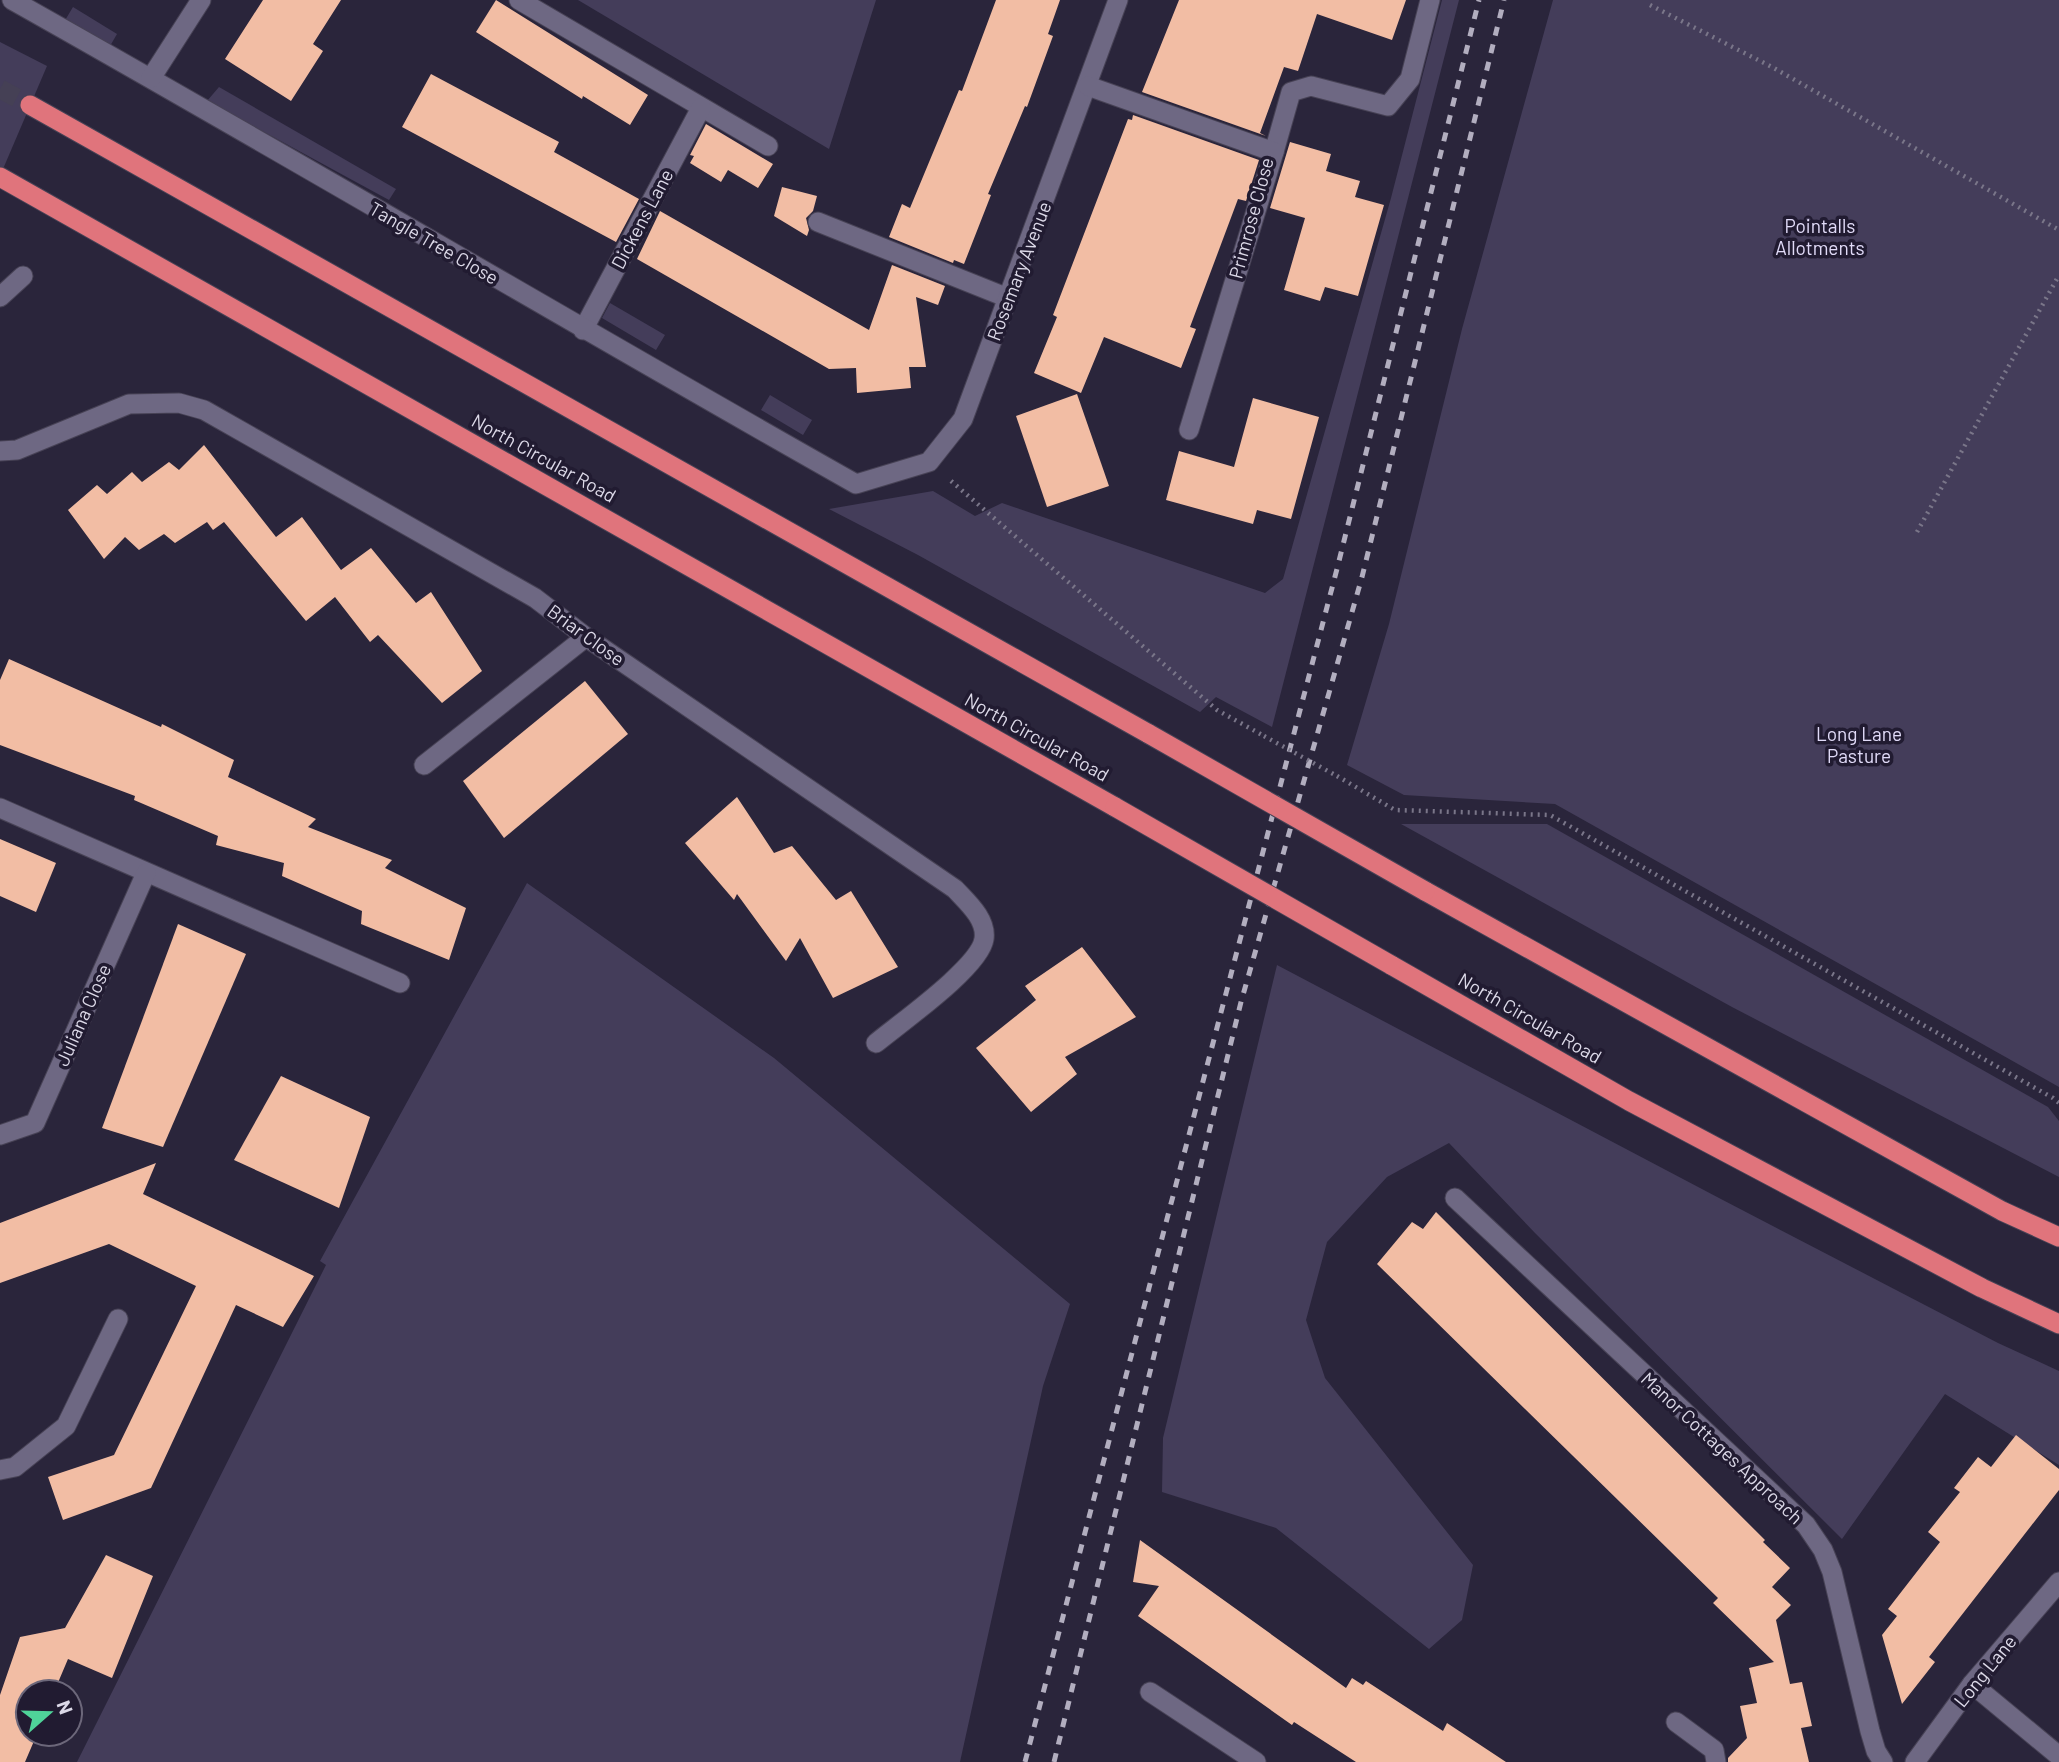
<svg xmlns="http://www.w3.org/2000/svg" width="2059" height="1762" font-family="Barlow,sans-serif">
  <rect width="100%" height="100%" fill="#2a253b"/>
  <!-- green -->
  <g fill="#443d5a">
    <path d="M578,0H876L829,149Z"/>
    <path d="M1442,0H1459L1272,727L1216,697L1200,712L918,555L829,509L933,491L975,516L1002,503L1265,593L1283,579L1391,198Z"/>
    <path d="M1553,0H2059V1087L1555,804L1404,795L1347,765L1389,624L1462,329Z"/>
    <path d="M73,7L117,34L106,53L61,27Z"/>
    <path d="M0,42L47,66L0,176Z"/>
    <path d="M219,87L396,189L389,200L207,101Z"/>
    <path d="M610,303L665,335L656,350L602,318Z"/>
    <path d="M770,395L812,420L803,435L761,410Z"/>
    <path d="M1401,824H1547L2048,1107L2059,1121V1177L1732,1007Z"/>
    <path d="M527,883L774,1058L1070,1304L1043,1386L960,1762H77L326,1265L320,1261Z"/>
    <path d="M1277,965L1719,1198L1998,1343L2059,1371V1465L1945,1394L1842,1539L1535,1233L1449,1143L1387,1177L1327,1242L1306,1320L1325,1378L1473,1565L1462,1620L1429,1649L1276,1528L1162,1492L1163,1438Z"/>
  </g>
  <!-- building -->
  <g fill="#f2bda4">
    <path d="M263,0H341L313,44L323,51L291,101L225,59Z"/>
    <path d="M496,0L648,95L630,125L583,96L582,99L476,32Z"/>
    <path d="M996,0H1060L1048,34L1053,36L1027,107L1025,106L988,194L991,195L964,264L954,260L953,263L889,237L902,204L910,208L959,90L962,91Z"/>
    <path d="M1179,0H1406L1392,40L1317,14L1298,71L1284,67L1260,133L1266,136L1142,92Z"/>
    <path d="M431,74L559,142L554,152L639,199L616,242L402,127Z"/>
    <path d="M1133,115L1259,160L1246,201L1238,199L1190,327L1196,329L1181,368L1104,337L1081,393L1034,373L1057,317L1053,315L1128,119L1132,120Z"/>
    <path d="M706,124L773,164L758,188L728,170L721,182L690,163L694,156L690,155Z"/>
    <path d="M1290,142L1331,154L1326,171L1360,181L1355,197L1384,205L1358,296L1325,287L1320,301L1284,290L1305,218L1270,208Z"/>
    <path d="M782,187L817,196L813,211L806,218L809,230L807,236L774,216Z"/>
    <path d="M660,211L869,330L892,265L945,286L938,305L916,297L926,367H909L911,388L857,393L856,368L829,369L637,259Z"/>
    <path d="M1077,394L1109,486L1047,507L1016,416Z"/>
    <path d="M1253,398L1319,417L1291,519L1257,510L1253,524L1166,500L1179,451L1234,467Z"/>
    <path d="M204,445L276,537L302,517L341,570L371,548L416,603L431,592L482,671L442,703L378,635L370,642L335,597L306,621L224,522L213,530L207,522L175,543L164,534L139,550L125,537L104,559L68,510L97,485L107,494L132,472L142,482L169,462L179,470Z"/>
    <path d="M9,659L161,727L162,724L234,760L228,777L316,819L308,827L392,860L385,868L466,908L449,960L361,924L362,911L282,876L284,863L216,845L218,836L134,800L135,796L0,745V680Z"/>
    <path d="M585,681L628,734L504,838L463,781Z"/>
    <path d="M737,797L774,853L792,846L836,900L851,891L898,967L833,998L800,938L786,961L737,894L734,900L685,843Z"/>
    <path d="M0,839L56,863L36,912L0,896Z"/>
    <path d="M178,924L246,954L163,1147L102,1128Z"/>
    <path d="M1082,947L1136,1017L1065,1057L1077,1074L1031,1112L976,1048L1036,1000L1025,986Z"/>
    <path d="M281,1076L370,1117L339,1208L234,1160Z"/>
    <path d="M156,1163L143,1194L314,1276L283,1327L236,1305L151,1488L63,1520L48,1477L114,1455L196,1286L109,1244L0,1283V1223Z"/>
    <path d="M1436,1212L1765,1540L1763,1542L1790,1568L1772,1587L1791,1605L1776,1620L1790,1684L1802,1682L1812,1726L1801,1728L1809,1762H1728V1758L1747,1738L1740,1706L1757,1703L1749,1668L1774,1662L1713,1603L1718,1598L1377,1264L1412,1222L1423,1229Z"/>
    <path d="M2016,1435L2059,1469V1490L1929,1657L1935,1662L1902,1704L1882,1635L1897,1616L1888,1609L1940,1542L1928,1532L1960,1492L1954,1488L1978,1457L1991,1467Z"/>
    <path d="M1140,1540L1346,1688L1352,1678L1363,1685L1366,1681L1443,1731L1447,1723L1506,1762H1356L1294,1722L1292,1725L1138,1616L1159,1586L1133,1582Z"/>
    <path d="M106,1555L153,1576L112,1678L68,1659L54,1692H28V1734H37L25,1762H0V1695L20,1637L65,1628Z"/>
  </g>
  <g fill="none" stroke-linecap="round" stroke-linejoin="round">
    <!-- trunk-tunnel -->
    <path stroke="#454055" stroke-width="19" stroke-dasharray="19 10" stroke-linecap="butt" d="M0,89L30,105"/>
    <!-- service casing -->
    <g stroke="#474255" stroke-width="21">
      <g id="service">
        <path d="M519,0L768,146"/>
        <path d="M1274,152L1291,92L1311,86L1388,106L1410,79L1430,0"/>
        <path d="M818,222L1008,298"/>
        <path d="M583,330L701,108"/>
        <path d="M424,765L586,637"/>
        <path d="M1676,1722L1714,1750L1716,1762"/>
      </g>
    </g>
    <!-- minor casing -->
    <g stroke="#474255" stroke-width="21">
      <g id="minor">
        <path d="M12,0C295,159 574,325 856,484L929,462L963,419L1118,0"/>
        <path d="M151,78L201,0"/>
        <path d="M1088,86L1274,152L1189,430"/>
        <path d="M0,297L23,276"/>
        <path d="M0,451L17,450L129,404L179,403L204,410L535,598L586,637L955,889C967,902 987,919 984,939C980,967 900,1023 876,1043"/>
        <path d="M0,808L400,983"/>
        <path d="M0,1135L35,1123L146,873"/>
        <path d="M1455,1198L1806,1525L1823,1550L1832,1572L1870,1731L1876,1751L1883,1762"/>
        <path d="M0,1470L15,1467L66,1426L118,1319"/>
        <path d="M1972,1684L2059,1756"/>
        <path d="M1150,1692L1256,1762"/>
      </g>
    </g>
    <!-- tertiary casing -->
    <g stroke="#474255" stroke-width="21">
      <path id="tertiary" d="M1915,1762L1972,1684L2059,1582"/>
    </g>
    <!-- trunk casing -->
    <g stroke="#474255" stroke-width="21">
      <g id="trunk">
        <path d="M30,105L1149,734"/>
        <path d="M0,177L1115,807"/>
        <path d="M1425,891L2002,1211L2059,1237"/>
        <path d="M1391,965L1629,1101L1982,1288L2059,1324"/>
      </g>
    </g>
    <!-- path -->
    <g stroke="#7a7689" stroke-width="4.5" stroke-dasharray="2 5" stroke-linecap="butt">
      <path d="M1650,5L1772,67L2059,230"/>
      <path d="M951,481L1217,710L1264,736"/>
      <path d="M1917,532L2059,275"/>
      <path d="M1337,776L1395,810L1550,815L2053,1098L2059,1103"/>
    </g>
    <!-- service -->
    <use href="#service" stroke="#6e6883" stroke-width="19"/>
    <!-- minor -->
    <use href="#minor" stroke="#6e6883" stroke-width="19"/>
    <!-- tertiary -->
    <use href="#tertiary" stroke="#6e6883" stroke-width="19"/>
    <!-- trunk -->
    <use href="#trunk" stroke="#e0747c" stroke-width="19"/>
    <!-- rail -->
    <g stroke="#b2aebf" stroke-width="5" stroke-dasharray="9 9" stroke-linecap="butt">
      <path d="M1025,1762L1338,565L1479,0"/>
      <path d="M1054,1762L1241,1002L1362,577L1504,0"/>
    </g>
    <!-- trunk-bridge casing -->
    <g stroke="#474255" stroke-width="21" stroke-linecap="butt">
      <g id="trunk-bridge">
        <path d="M1149,734L1425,891"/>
        <path d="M1115,807L1391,965"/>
      </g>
    </g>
    <!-- path-bridge -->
    <path stroke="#7a7689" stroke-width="4.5" stroke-dasharray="2 5" stroke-linecap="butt" d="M1264,736L1337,776"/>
    <!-- trunk-bridge -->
    <use href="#trunk-bridge" stroke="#e0747c" stroke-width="19"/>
  </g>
  <g text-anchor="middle" stroke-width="7" stroke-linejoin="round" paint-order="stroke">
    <!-- street labels -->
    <g font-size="19" fill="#dcd9e8" stroke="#211b31">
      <text transform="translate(1251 218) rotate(-75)" y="7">Primrose Close</text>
      <text transform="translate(642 219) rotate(-62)" y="7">Dickens Lane</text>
      <text transform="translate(434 243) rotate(30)" y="7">Tangle Tree Close</text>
      <text transform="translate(1019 271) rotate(-69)" y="7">Rosemary Avenue</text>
      <text transform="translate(544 458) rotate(29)" y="7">North Circular Road</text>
      <text transform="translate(586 635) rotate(36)" y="7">Briar Close</text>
      <text transform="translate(1037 737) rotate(29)" y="7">North Circular Road</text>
      <text transform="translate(83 1015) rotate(-66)" y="7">Juliana Close</text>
      <text transform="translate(1530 1018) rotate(30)" y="7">North Circular Road</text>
      <text transform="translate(1722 1448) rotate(43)" y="7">Manor Cottages Approach</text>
      <text transform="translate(1985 1671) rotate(-51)" y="7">Long Lane</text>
    </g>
    <!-- park labels -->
    <g font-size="19" fill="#e1dbf8" stroke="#211b31">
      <text x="1820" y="233">Pointalls<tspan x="1820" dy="22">Allotments</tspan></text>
      <text x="1859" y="741">Long Lane<tspan x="1859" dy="22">Pasture</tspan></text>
    </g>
  </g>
  <!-- north arrow -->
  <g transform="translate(49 1713) rotate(70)"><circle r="33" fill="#211b31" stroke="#6c677a" stroke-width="2"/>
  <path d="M0-5L12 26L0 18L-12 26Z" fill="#4fd399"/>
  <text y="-10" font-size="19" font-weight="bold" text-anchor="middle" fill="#dcd9e8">N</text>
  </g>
</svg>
